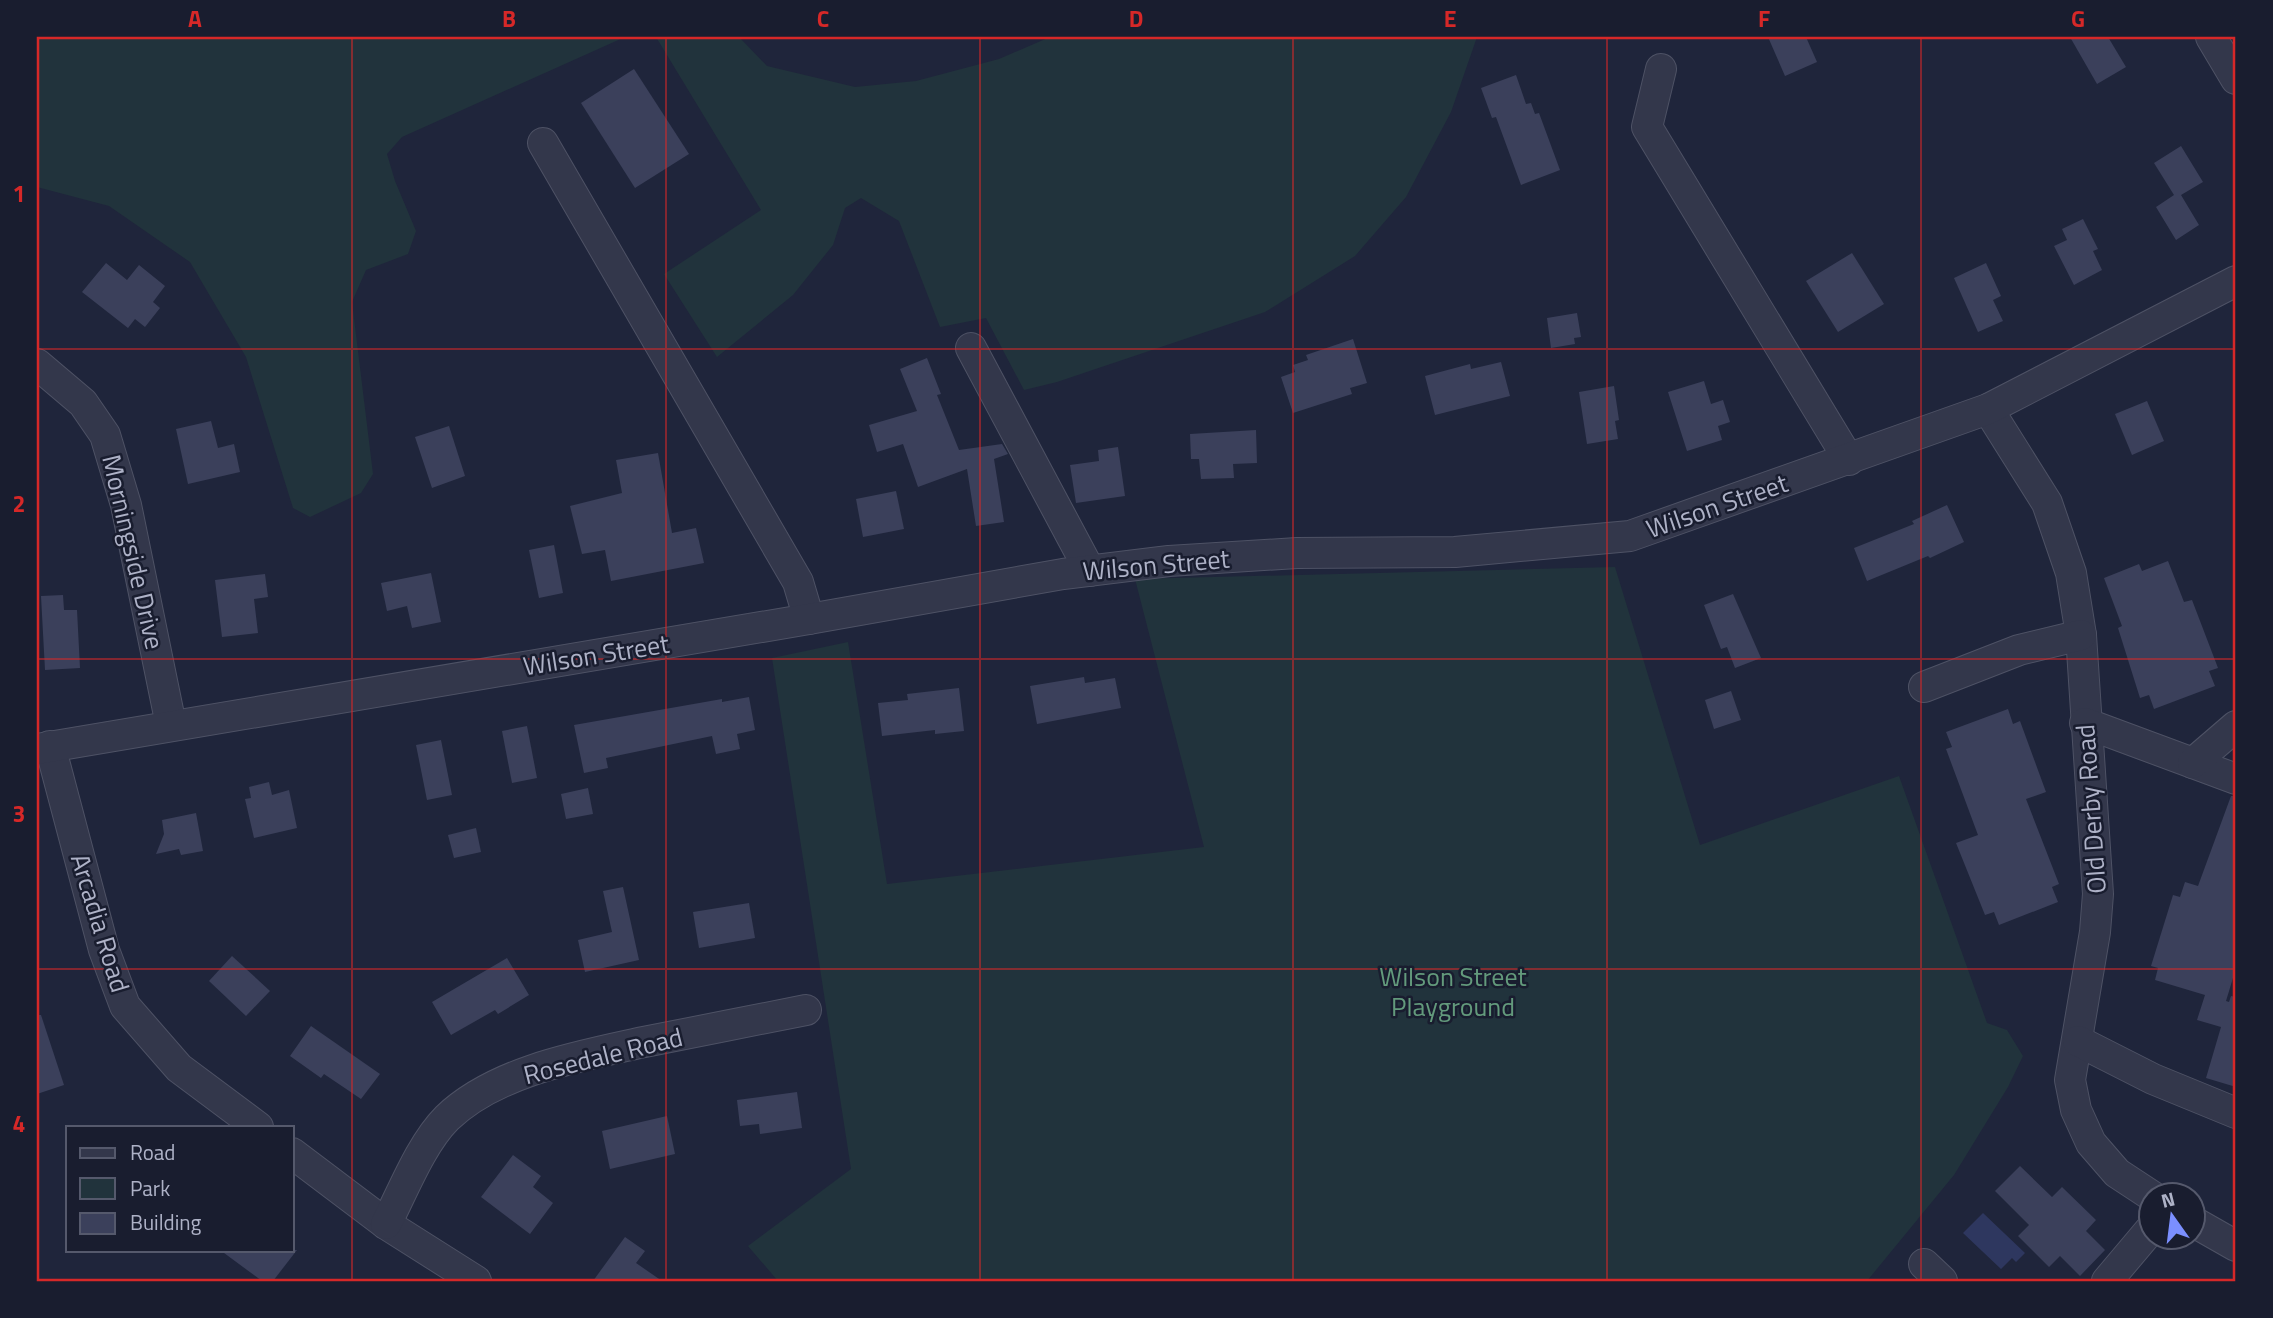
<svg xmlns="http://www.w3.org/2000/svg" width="2273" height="1318" font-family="'Titillium Web',sans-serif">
  <rect width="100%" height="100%" fill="#1f253b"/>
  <!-- green -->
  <g fill="#21333c">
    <path d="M37,37H625L402,137L387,154L395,181L416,231L408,254L366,270L352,302L373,474L361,493L310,517L293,508L246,357L190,262L109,206L37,187Z"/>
    <path d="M656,37H739L767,66L855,87L916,81L999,59L1050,37H1477L1451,112L1406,197L1355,256L1265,312L1057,382L1024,390L986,318L940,327L899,221L861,198L845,208L833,245L793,295L717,357L664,274L761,210Z"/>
    <path d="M1615,567L1700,845L1899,776L1987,1023L2007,1030L2023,1056L2008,1087L1954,1175L1867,1281H778L748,1246L851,1169L772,658L848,642L887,884L1204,847L1135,579Z"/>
  </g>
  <!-- water -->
  <path fill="#2e375f" d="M1983,1213L2025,1253L2016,1262L2012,1258L2001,1269L1963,1233Z"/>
  <!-- building -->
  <g fill="#3b405b">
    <path d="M1768,37H1806L1817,62L1785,76Z"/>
    <path d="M2070,37H2108L2126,67L2097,84Z"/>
    <path d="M634,69L689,154L635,188L581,103Z"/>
    <path d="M1516,75L1526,104L1531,103L1535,114L1539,113L1560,170L1521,185L1496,117L1492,118L1481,88Z"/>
    <path d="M2181,146L2203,182L2181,195L2199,225L2176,240L2156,207L2174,195L2154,163Z"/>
    <path d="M2083,219L2098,249L2093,251L2102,270L2074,285L2054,246L2067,240L2062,229Z"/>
    <path d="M1852,253L1884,304L1838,332L1806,281Z"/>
    <path d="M106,263L127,280L139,265L165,286L153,302L160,308L145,327L135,319L128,328L82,292Z"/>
    <path d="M1986,263L2001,296L1993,300L2003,321L1978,332L1954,278Z"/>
    <path d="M1577,313L1581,337L1574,338L1575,344L1551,348L1547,318Z"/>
    <path d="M1353,339L1367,383L1350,388L1352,394L1293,413L1281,377L1295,372L1293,365L1308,360L1306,355Z"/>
    <path d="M927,358L941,394L937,395L959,450L1002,444L1008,454L994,459L1004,522L976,526L967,469L918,487L903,444L877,452L869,425L917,411L900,369Z"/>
    <path d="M1501,362L1510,396L1435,415L1425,376L1470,364L1471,369Z"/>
    <path d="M1704,381L1711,404L1723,400L1730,422L1718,426L1722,440L1687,451L1668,392Z"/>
    <path d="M1614,386L1619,420L1615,421L1618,439L1587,444L1579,392Z"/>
    <path d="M2147,401L2164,441L2132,455L2115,414Z"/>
    <path d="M211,421L218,448L234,444L240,472L188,484L176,429Z"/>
    <path d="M449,426L465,476L432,488L415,437Z"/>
    <path d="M1256,430L1257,463L1233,464L1234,478L1201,479L1199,459H1191L1190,434Z"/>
    <path d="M1118,447L1125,496L1076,503L1070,465L1099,461L1098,450Z"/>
    <path d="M658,453L672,533L696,528L704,563L611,581L605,550L582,554L570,506L622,493L616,460Z"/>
    <path d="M896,491L904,529L863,537L856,499Z"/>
    <path d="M1947,505L1964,542L1930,558L1928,556L1867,581L1854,548L1914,524L1912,521Z"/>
    <path d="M554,545L563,593L539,598L529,550Z"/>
    <path d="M2168,561L2184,602L2192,600L2218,668L2209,671L2215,686L2154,709L2149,695L2140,698L2118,628L2122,626L2104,578L2139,564L2142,571Z"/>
    <path d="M431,573L441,622L412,628L407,606L387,611L381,583Z"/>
    <path d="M265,574L268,597L254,599L258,633L222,637L215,580Z"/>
    <path d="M1733,594L1761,658L1735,668L1727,647L1721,649L1704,605Z"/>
    <path d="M63,595L64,610H77L80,668L45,670L41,596Z"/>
    <path d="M1084,677L1085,683L1115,678L1121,708L1037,724L1030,686Z"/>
    <path d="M959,688L964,731L935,734V730L882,736L878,703L908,700L907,694Z"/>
    <path d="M1731,691L1741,720L1714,729L1705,700Z"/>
    <path d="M749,697L755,730L737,734L740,749L716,754L712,736L606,758L608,768L584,773L574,725L722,699V702Z"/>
    <path d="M2008,709L2013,724L2020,721L2046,792L2026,799L2059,884L2052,887L2058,902L1999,925L1994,912L1985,915L1956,843L1978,835L1946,749L1952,747L1946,732Z"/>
    <path d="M527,726L537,778L512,783L502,731Z"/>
    <path d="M441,740L452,795L427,800L416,745Z"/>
    <path d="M269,782L272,795L289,790L297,828L254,838L245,799L251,798L249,787Z"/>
    <path d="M588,788L593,814L566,819L561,794Z"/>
    <path d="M2231,796H2236V968L2226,1001L2229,1002L2231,996L2236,997V1087L2206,1078L2221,1027L2197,1020L2205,995L2155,980L2158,968L2151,966L2173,895L2180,897L2185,882L2198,886Z"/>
    <path d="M196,813L203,851L181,855L179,849L156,854L164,834L162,820Z"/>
    <path d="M476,828L481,852L454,858L448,835Z"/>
    <path d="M623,887L639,960L585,972L578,940L612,932L603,891Z"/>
    <path d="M749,903L755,938L699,948L693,912Z"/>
    <path d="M232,956L270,991L246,1016L209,981Z"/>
    <path d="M507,958L529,995L498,1014L495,1010L451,1035L432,1002Z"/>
    <path d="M37,1015H41L64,1085L37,1094Z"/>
    <path d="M311,1026L380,1074L361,1099L324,1074L321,1078L290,1056Z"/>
    <path d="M797,1092L802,1128L760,1134L759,1124L740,1126L737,1100Z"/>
    <path d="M667,1116L675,1154L610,1169L602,1131Z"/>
    <path d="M513,1155L541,1176L533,1187L553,1203L530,1234L481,1197Z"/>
    <path d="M2020,1166L2052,1197L2062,1187L2096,1220L2086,1231L2105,1250L2080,1276L2060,1256L2049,1267L2018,1236L2029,1225L1995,1191Z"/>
    <path d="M625,1237L645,1251L636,1263L662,1281H593Z"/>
    <path d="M220,1250H297L273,1281H262Z"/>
  </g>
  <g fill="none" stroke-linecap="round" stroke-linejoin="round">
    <!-- minor casing -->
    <g stroke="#4e5265" stroke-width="32">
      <g id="minor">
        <path d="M2211,37L2236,79"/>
        <path d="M1661,69L1647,127L1849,460"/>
        <path d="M543,143L798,582L809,619"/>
        <path d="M971,348L1090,571"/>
        <path d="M37,364L83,403L105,435L126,505L171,725"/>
        <path d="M1988,409L2047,503L2071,573L2081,635L2098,894L2095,932L2070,1080L2076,1110L2091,1143L2117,1173L2152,1196"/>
        <path d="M1924,687L2019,650L2081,635"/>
        <path d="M2085,723L2236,779"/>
        <path d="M50,746L104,950L125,1006L179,1068L258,1127"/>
        <path d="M37,749L809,619L1063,574L1169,561L1297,553L1455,552L1630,536L1988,409L2236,281"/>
        <path d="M2193,763L2236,726"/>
        <path d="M2078,1041L2153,1079L2236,1113"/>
        <path d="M292,1153L386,1224L476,1281"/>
        <path d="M2192,1221L2236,1246"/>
        <path d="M386,1224C403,1191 421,1144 447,1118C496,1071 580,1056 644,1042C698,1031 752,1021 806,1010"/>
        <path d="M1924,1264L1942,1281"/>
        <path d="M2107,1281L2150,1230"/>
      </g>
    </g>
    <!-- minor -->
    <use href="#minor" stroke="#33374b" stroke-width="30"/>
  </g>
  <!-- grid -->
  <path fill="none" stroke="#d62828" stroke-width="2" stroke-opacity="0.55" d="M352,37V1281M666,37V1281M980,37V1281M1293,37V1281M1607,37V1281M1921,37V1281M37,349H2236M37,659H2236M37,969H2236"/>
  <g text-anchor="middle" stroke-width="5" stroke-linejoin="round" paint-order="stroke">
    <!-- street labels -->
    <g font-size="26" fill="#aeb2c7" stroke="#191d2f">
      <text transform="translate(1717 506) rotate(-19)" y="9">Wilson Street</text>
      <text transform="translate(133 552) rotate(77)" y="9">Morningside Drive</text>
      <text transform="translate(1156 565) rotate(-5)" y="9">Wilson Street</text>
      <text transform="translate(596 655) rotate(-9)" y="9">Wilson Street</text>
      <text transform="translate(2091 809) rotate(-94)" y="9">Old Derby Road</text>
      <text transform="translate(100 923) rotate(73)" y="9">Arcadia Road</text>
      <text transform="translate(603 1056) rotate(-14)" y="9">Rosedale Road</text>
    </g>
    <!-- park labels -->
    <g font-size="26" fill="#639a7c" stroke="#191d2f">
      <text x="1453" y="986">Wilson Street<tspan x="1453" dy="30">Playground</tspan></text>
    </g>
  </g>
  <!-- border -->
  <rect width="2273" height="1318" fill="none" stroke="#191d2f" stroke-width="77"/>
  <!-- legend -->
  <rect x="66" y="1126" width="228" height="126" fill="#191d2f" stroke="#55596c" stroke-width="2"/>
  <rect x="80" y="1148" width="35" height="10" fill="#33374b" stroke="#55596c" stroke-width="2"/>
  <text x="130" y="1160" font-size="21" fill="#aeb2c7">Road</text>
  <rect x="80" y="1178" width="35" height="21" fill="#21333c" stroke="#55596c" stroke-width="2"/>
  <text x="130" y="1196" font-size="21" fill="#aeb2c7">Park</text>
  <rect x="80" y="1213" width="35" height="21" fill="#3b405b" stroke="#55596c" stroke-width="2"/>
  <text x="130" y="1230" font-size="21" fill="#aeb2c7">Building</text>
  <!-- north arrow -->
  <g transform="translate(2172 1216) rotate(346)"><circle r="33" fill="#191d2f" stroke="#55596c" stroke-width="2"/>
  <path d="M0-5L12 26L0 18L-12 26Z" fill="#7b8fff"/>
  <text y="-10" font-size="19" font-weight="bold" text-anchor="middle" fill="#aeb2c7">N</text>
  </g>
  <rect x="38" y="38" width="2196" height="1242" fill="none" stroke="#d62828" stroke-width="2.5"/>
  <g font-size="23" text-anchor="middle" font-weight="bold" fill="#d62828">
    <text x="195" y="27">A</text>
    <text x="509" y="27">B</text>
    <text x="823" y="27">C</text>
    <text x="1136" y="27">D</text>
    <text x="1450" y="27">E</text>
    <text x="1764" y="27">F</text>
    <text x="2078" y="27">G</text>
    <text x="19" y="202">1</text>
    <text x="19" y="512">2</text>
    <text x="19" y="822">3</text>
    <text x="19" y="1132">4</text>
  </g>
</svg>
